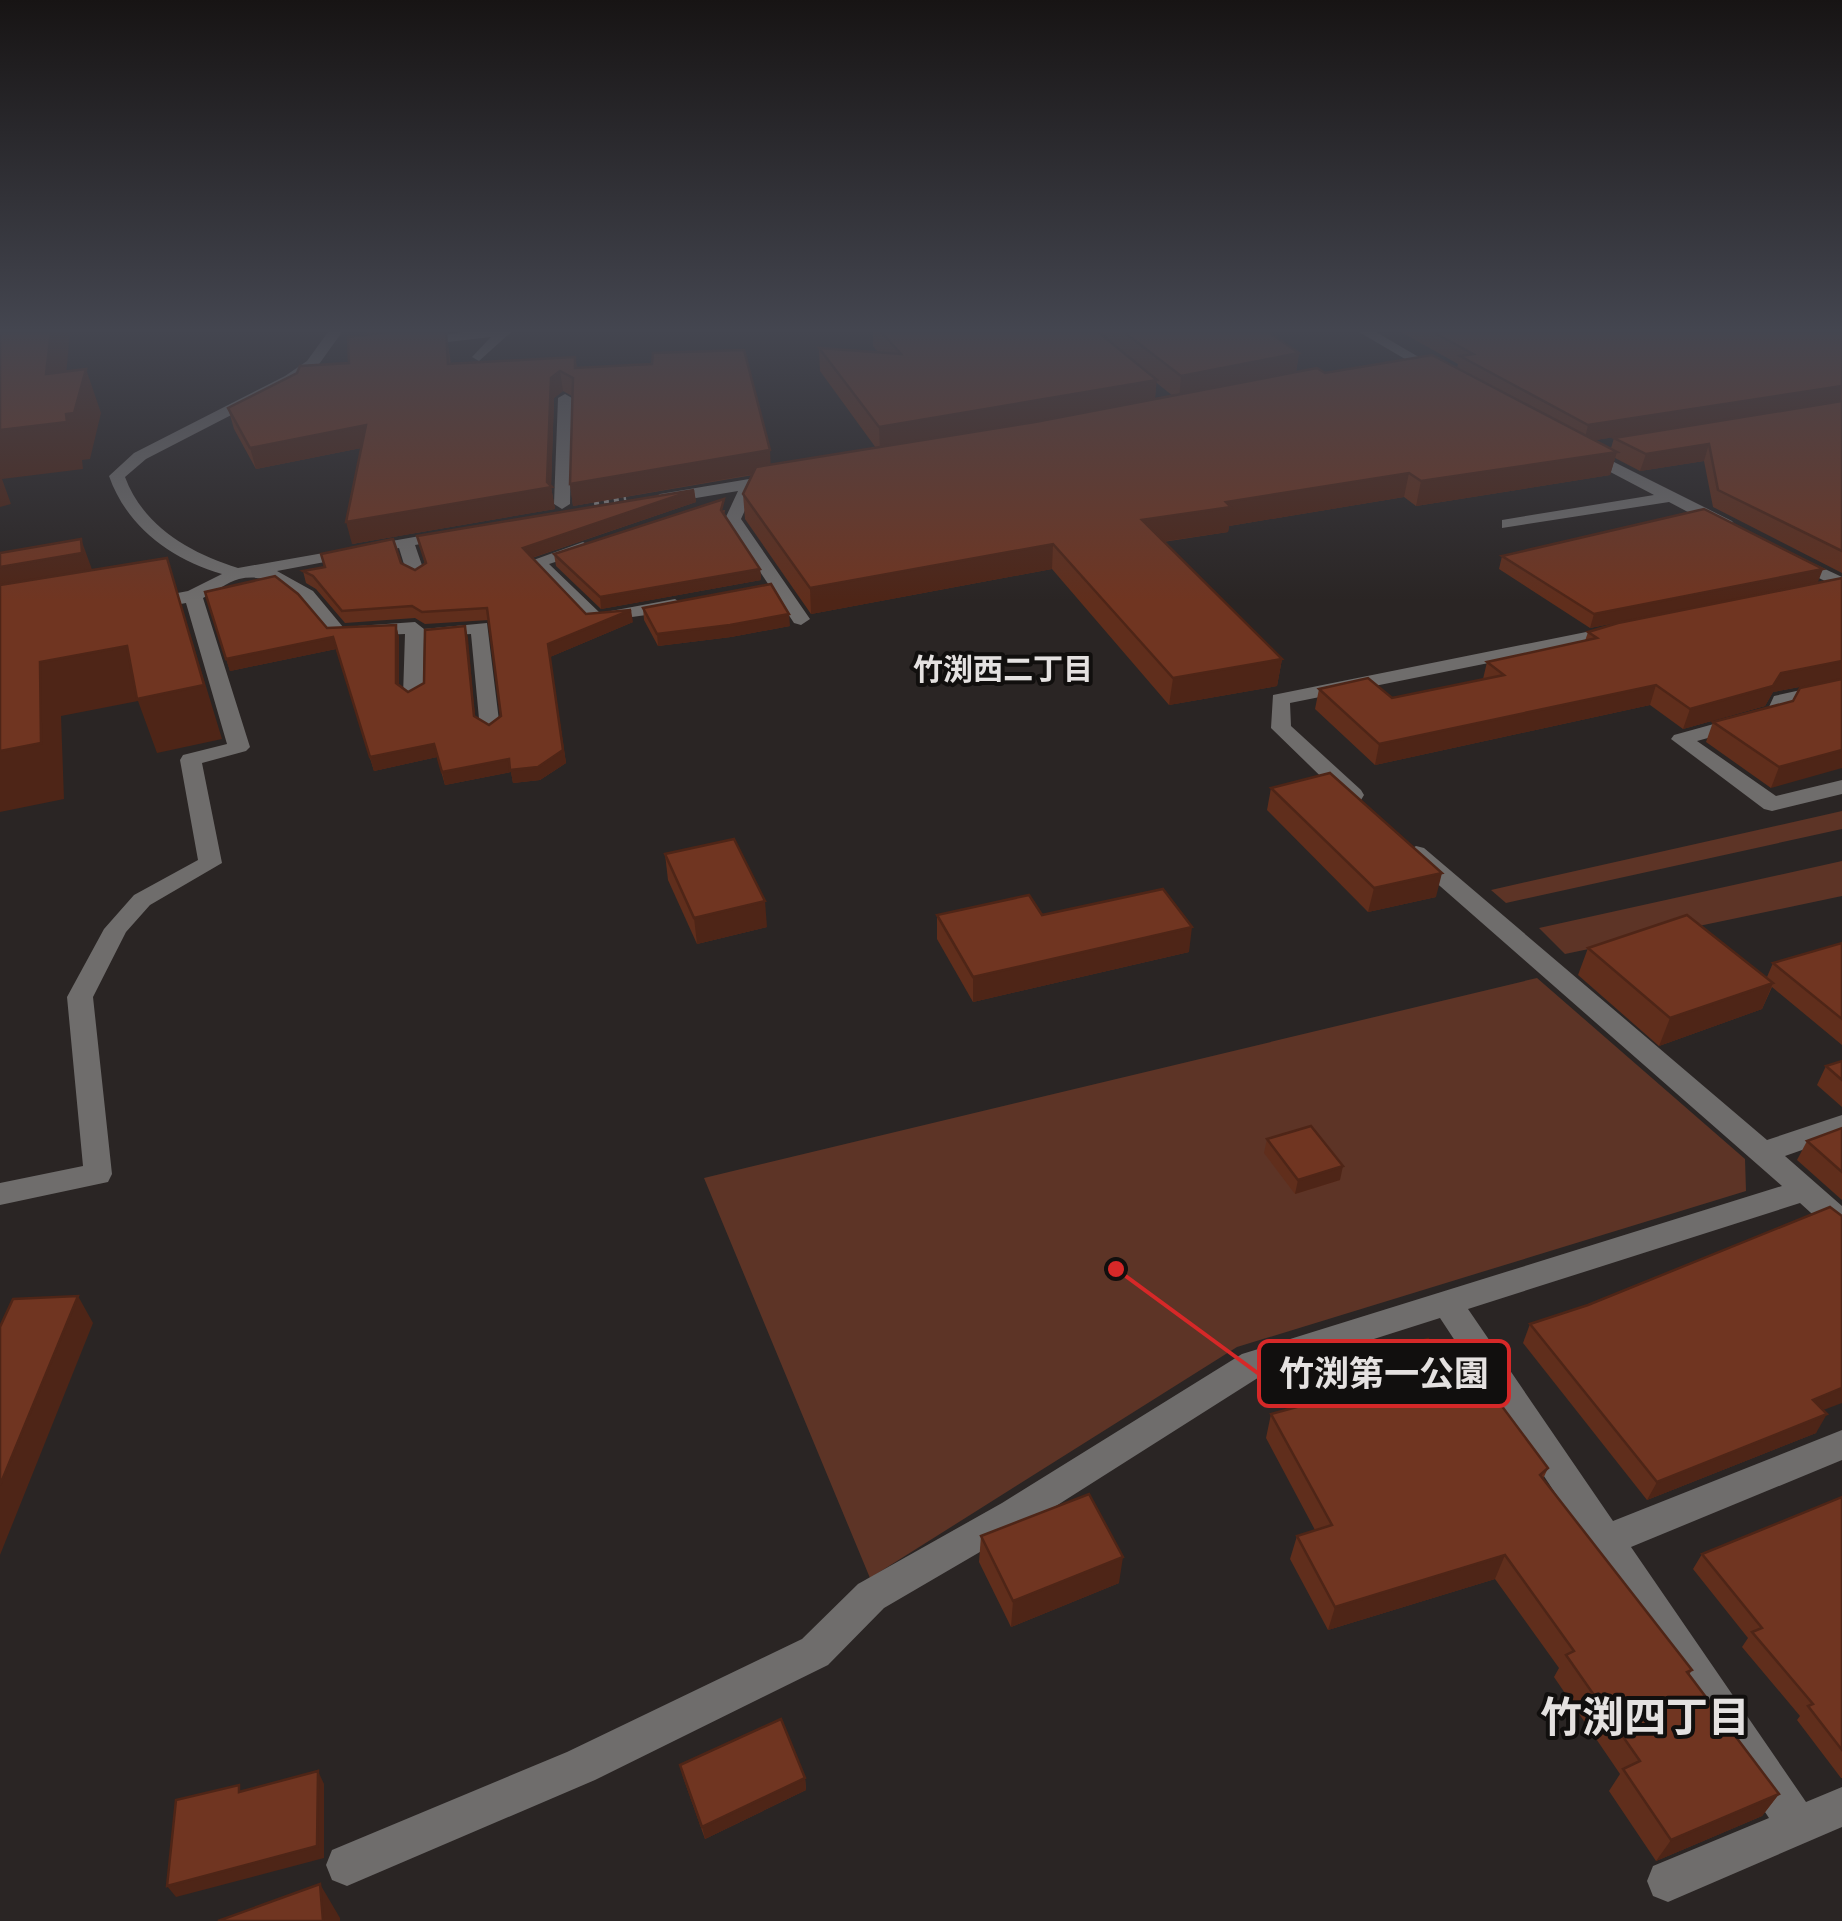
<svg xmlns="http://www.w3.org/2000/svg" width="1842" height="1921" font-family="Rubik,'Noto Sans JP',sans-serif">
  <rect width="100%" height="100%" fill="#2a2524"/>
  <!-- green -->
  <g fill="#5d3426">
    <path d="M1842,811V829L1506,903L1491,890Z"/>
    <path d="M1842,861V896L1565,954L1539,928Z"/>
    <path d="M1537,978L1745,1159L1746,1191L1237,1347L870,1578L704,1178Z"/>
  </g>
  <g fill="none" stroke-linecap="round" stroke-linejoin="round">
    <!-- path -->
    <path stroke="#868281" stroke-width="4" stroke-dasharray="5 5" stroke-linecap="butt" d="M594,503L626,498"/>
    <!-- minor -->
    <g fill="#6f6d6c" fill-rule="evenodd">
      <path d="M328,332H342L317,367L295,382L146,459L125,477C143,526 190,553 238,568L454,530V538L415,545L425,574L416,579L407,574L399,548L277,571L313,591L343,627L415,622L424,629L487,623L500,729L490,735L480,729L471,634L424,637L423,696L413,702L403,696L405,634L330,637C311,607 280,570 239,579C227,582 214,593 203,598L250,747L246,751L202,763L222,863L150,905L126,932L93,997L112,1174L108,1182L0,1205V1183L83,1166L67,997L104,929L134,895L198,860L180,760L183,755L227,744L186,603L148,610L139,604L141,600L188,591L222,574C171,559 127,527 109,476L134,453L285,376L307,361Z"/>
      <path d="M463,332H511L479,361L472,357L491,337L413,346L406,342Z"/>
      <path d="M1359,332H1376L1446,373L1434,376Z"/>
      <path d="M565,394L572,398L570,504L562,509L554,504L558,398Z"/>
      <path d="M1584,447L1732,521L1735,525L1720,529L1669,502L1502,528V520L1508,519L1654,495L1578,455L1576,452Z"/>
      <path d="M779,474L785,476V482L755,488L741,519L810,619L801,625L794,623L725,519L738,491L660,504L652,499L660,494Z"/>
      <path d="M583,542L592,547L589,551L549,564L600,613L675,599L684,605L675,611L589,623L528,562Z"/>
      <path d="M1793,554L1842,577V589L1787,563V555Z"/>
      <path d="M1616,626L1625,632L1623,636L1290,703L1291,726L1361,790L1364,795L1361,800H1345L1271,728L1273,695Z"/>
      <path d="M1842,681V693L1790,704L1784,717L1697,741L1776,796L1842,780V794L1772,811L1764,809L1671,739L1674,735L1768,709L1774,696Z"/>
      <path d="M1416,846L1424,848L1767,1140L1842,1115V1136L1785,1156L1842,1206V1234L1831,1231L1800,1203L1468,1309L1613,1521L1842,1430V1460L1631,1547L1806,1802L1842,1787V1827L1668,1902L1653,1896L1647,1881L1653,1866L1769,1818L1440,1318L1264,1374L1026,1525L884,1608L828,1665L595,1780L347,1886L332,1880L326,1865L332,1850L567,1752L802,1639L858,1584L1002,1503L1242,1354L1782,1186L1408,858L1404,853Z"/>
    </g>
  </g>
  <!-- wall -->
  <g fill="#602e1c" fill-rule="evenodd">
    <path d="M367,332H446L451,364L575,357L577,368L770,450V465L876,448L820,371L819,348L878,352L873,346V332H1268L1299,353L1296,372L1325,373L1457,368L1458,364L1401,332H1842V573L1713,507L1704,461L1640,471L1615,458L1610,475L1416,506L1404,497L1229,526L1228,532L1163,542L1282,659L1277,686L1169,705L1052,569L811,614L745,519L743,494L753,475L573,506L570,484L572,396L563,391L554,398L551,487L555,509L352,544L361,448L256,469L234,429L228,408L349,363L367,335ZM1156,382L1158,384L1173,396L1155,399ZM1842,401L1614,438L1611,448L1595,440Z"/>
    <path d="M694,490L696,502L532,558L586,614L633,622L550,657L566,763L540,780L513,783L511,772L445,785L437,757L374,771L336,649L230,671L205,592L327,628L396,625L399,638V686L408,692L424,683L465,626L475,717L489,725L501,716L489,620L425,624L415,618L345,623L316,589L306,583L303,571L324,567L321,554L401,563L415,570L425,564L417,536Z"/>
    <path d="M725,510L724,514L760,569L761,580L601,609L556,566L554,554Z"/>
    <path d="M1502,556L1818,582L1590,628L1499,569Z"/>
    <path d="M643,608L790,626L731,637L658,646L644,620Z"/>
    <path d="M1588,632L1842,679L1773,692L1765,706L1683,729L1650,705L1375,765L1315,709L1319,689L1392,698L1483,679L1487,662L1585,641Z"/>
    <path d="M1842,679L1771,788L1706,742L1713,722L1793,701Z"/>
    <path d="M1271,788L1436,897L1368,912L1267,810Z"/>
    <path d="M665,854L767,927L697,944L668,880Z"/>
    <path d="M937,915H1042L1189,952L973,1002L937,939Z"/>
    <path d="M1842,943V1045L1772,987L1762,1009L1659,1046L1578,975L1588,948L1767,977L1773,963Z"/>
    <path d="M1842,1061V1107L1817,1085L1826,1066Z"/>
    <path d="M1842,1128V1200L1797,1160L1807,1141Z"/>
    <path d="M1267,1139L1340,1180L1295,1194L1264,1153Z"/>
    <path d="M1588,1305L1823,1410L1816,1433L1647,1500L1523,1343L1530,1324Z"/>
    <path d="M1434,1348L1548,1468L1543,1479L1692,1670L1689,1675L1779,1794L1762,1816L1656,1861L1609,1791L1620,1774L1554,1677L1559,1668L1495,1579L1328,1630L1290,1559L1297,1536L1315,1530L1266,1438L1271,1414L1380,1385L1375,1377L1382,1352Z"/>
    <path d="M1842,1497V1778H1841L1797,1720L1800,1716L1742,1647L1748,1638L1693,1569L1702,1554Z"/>
    <path d="M981,1536L1119,1583L1011,1627L979,1562Z"/>
    <path d="M680,1765L805,1778L806,1790L705,1839L683,1777Z"/>
  </g>
  <!-- shaded-wall -->
  <g fill="#4e2517">
    <path d="M51,332H70L62,418L46,374Z"/>
    <path d="M1299,353L1295,377L1179,400L1181,376Z"/>
    <path d="M86,369L101,413L90,459L82,460L83,469L2,479L11,504L0,507V430L66,414Z"/>
    <path d="M560,371L563,391L554,398L551,487L555,509L352,544L346,522L547,482L551,378Z"/>
    <path d="M1157,380L1154,405L880,452L879,427Z"/>
    <path d="M1842,386L1841,401L1584,442L1588,425Z"/>
    <path d="M366,425L371,446L256,469L250,448Z"/>
    <path d="M1709,444L1704,461L1640,471L1646,454Z"/>
    <path d="M770,450L771,471L573,506L570,484Z"/>
    <path d="M1617,452L1610,475L1416,506L1421,481Z"/>
    <path d="M1409,473L1404,497L1229,526L1228,532L1139,545L1142,520L1226,502Z"/>
    <path d="M694,490L696,502L525,560L523,548Z"/>
    <path d="M81,539L99,589L0,622V567Z"/>
    <path d="M1053,544L1052,569L811,614L810,588Z"/>
    <path d="M167,558L222,739L157,753L138,701L61,716L64,799L0,812V751L40,662Z"/>
    <path d="M760,569L761,580L601,609L600,597Z"/>
    <path d="M1823,569L1818,582L1590,628L1594,614Z"/>
    <path d="M631,610L633,622L550,657L566,763L540,780L513,783L511,772L445,785L442,772L509,759L548,644Z"/>
    <path d="M789,614L790,626L731,637L658,646L657,634Z"/>
    <path d="M396,625L399,638V696L396,683Z"/>
    <path d="M465,626L468,638L476,729L474,716Z"/>
    <path d="M333,637L336,649L230,671L226,659Z"/>
    <path d="M1282,659L1277,686L1169,705L1173,678Z"/>
    <path d="M1842,661V679L1773,692L1765,706L1683,729L1690,709L1781,673Z"/>
    <path d="M1656,685L1650,705L1375,765L1379,744Z"/>
    <path d="M434,744L437,757L374,771L370,757Z"/>
    <path d="M1842,750V768L1771,788L1779,767Z"/>
    <path d="M1442,873L1436,897L1368,912L1374,888Z"/>
    <path d="M765,901L767,927L697,944L694,918Z"/>
    <path d="M1192,927L1189,952L973,1002V977Z"/>
    <path d="M1773,983L1762,1009L1659,1046L1670,1018Z"/>
    <path d="M1343,1166L1340,1180L1295,1194L1298,1180Z"/>
    <path d="M78,1296L93,1323L0,1555V1485Z"/>
    <path d="M1842,1388V1403L1802,1418L1813,1400Z"/>
    <path d="M1827,1414L1816,1433L1647,1500L1657,1482Z"/>
    <path d="M1505,1555L1495,1579L1328,1630L1335,1607Z"/>
    <path d="M1123,1557L1119,1583L1011,1627L1013,1601Z"/>
    <path d="M318,1771L324,1784V1858L176,1897L167,1886Z"/>
    <path d="M805,1778L806,1790L705,1839L702,1827Z"/>
    <path d="M1779,1794L1762,1816L1656,1861L1671,1840Z"/>
    <path d="M320,1884L340,1918V1921H323Z"/>
  </g>
  <!-- building -->
  <g fill="#703521" stroke="#4e2517" stroke-width="2.5">
    <path d="M0,332H51L46,374L86,369L74,413L66,414L67,422L0,430Z"/>
    <path d="M389,332H446L448,364L575,357V368L652,364L653,353L744,350L770,450L570,484L573,378L560,371L551,378L547,482L552,487L346,522L366,425L250,448L228,408L297,373L300,366L349,363L348,337Z"/>
    <path d="M881,332H1098L1157,380L879,427L819,348L901,354Z"/>
    <path d="M1124,332H1268L1299,353L1181,376Z"/>
    <path d="M1433,332H1842V386L1588,425L1460,356L1473,354Z"/>
    <path d="M1432,355L1617,452L1421,481L1409,473L1226,502L1231,507L1142,520L1282,659L1173,678L1053,544L810,588L743,494L756,467L1035,422L1317,368L1325,373Z"/>
    <path d="M1842,401V551L1718,490L1709,444L1646,454L1614,438Z"/>
    <path d="M694,490L523,548L586,614L631,610L548,644L563,750L538,767L510,770L509,759L442,772L434,744L370,757L333,637L226,659L205,592L275,576L298,594L327,628L396,625V683L408,692L424,683L425,630L465,626L474,716L489,725L501,716L487,608L422,612L412,606L342,611L313,576L303,571L325,567L321,554L393,539L401,563L415,570L426,563L417,536Z"/>
    <path d="M724,499L721,510L760,569L600,597L554,554Z"/>
    <path d="M1704,509L1823,569L1594,614L1502,556Z"/>
    <path d="M81,539L82,553L0,567V553Z"/>
    <path d="M167,558L204,685L137,699L127,646L40,662L41,743L0,751V585Z"/>
    <path d="M1842,578V661L1781,673L1773,686L1690,709L1656,685L1379,744L1319,689L1368,678L1392,698L1504,675L1487,662L1597,638L1588,632L1618,623Z"/>
    <path d="M771,584L789,614L730,625L657,634L643,608Z"/>
    <path d="M1842,679V750L1779,767L1713,722L1793,701L1800,688Z"/>
    <path d="M1330,773L1442,873L1374,888L1271,788Z"/>
    <path d="M734,839L765,901L694,918L665,854Z"/>
    <path d="M1163,889L1192,927L973,977L937,915L1029,895L1042,915Z"/>
    <path d="M1687,915L1773,983L1670,1018L1588,948Z"/>
    <path d="M1842,943V1019L1773,963Z"/>
    <path d="M1842,1061V1080L1826,1066Z"/>
    <path d="M1311,1126L1343,1166L1298,1180L1267,1139Z"/>
    <path d="M1842,1128V1172L1807,1141Z"/>
    <path d="M1830,1207L1842,1216V1388L1813,1400L1827,1414L1657,1482L1530,1324L1588,1305Z"/>
    <path d="M78,1296L0,1485V1327L13,1299Z"/>
    <path d="M1428,1339L1434,1348L1454,1342L1548,1468L1540,1475L1692,1670L1687,1672L1779,1794L1671,1840L1623,1769L1640,1761L1566,1655L1574,1651L1505,1555L1335,1607L1297,1536L1332,1525L1271,1414L1400,1379L1382,1352Z"/>
    <path d="M1089,1494L1123,1557L1013,1601L981,1536Z"/>
    <path d="M1842,1497V1750L1808,1706L1813,1704L1752,1632L1762,1628L1702,1554Z"/>
    <path d="M781,1719L805,1778L702,1827L680,1765Z"/>
    <path d="M318,1771L317,1846L167,1886L176,1800L239,1785V1792Z"/>
    <path d="M320,1884L323,1921H218Z"/>
  </g>
  <!-- sky -->
  <linearGradient id="sky" x2="0" y2="1"><stop stop-color="#171414"/><stop offset="0.55" stop-color="#444650"/><stop offset="1" stop-color="#444650" stop-opacity="0"/></linearGradient>
  <rect width="1842" height="601" fill="url(#sky)"/>
  <g text-anchor="middle" stroke-width="8" stroke-linejoin="round" paint-order="stroke">
    <!-- far-neighbourhood labels -->
    <g font-size="30" font-weight="bold" fill="#e4e1e0" stroke="#110f0e">
      <text x="1003" y="680">竹渕西二丁目</text>
    </g>
    <!-- near-neighbourhood labels -->
    <g font-size="42" font-weight="bold" fill="#e4e1e0" stroke="#110f0e">
      <text x="1645" y="1732">竹渕四丁目</text>
    </g>
  </g>
  <!-- callouts -->
  <path fill="none" stroke="#d62828" stroke-width="4" d="M1116 1269L1259 1374"/>
  <circle fill="#d62828" stroke="#110f0e" stroke-width="4" cx="1116" cy="1269" r="10"/>
  <rect fill="#110f0e" stroke="#d62828" stroke-width="4" x="1259" y="1341" width="250" height="65" rx="10"/>
  <g font-size="35" text-anchor="middle" font-weight="bold" fill="#e4e1e0">
    <text x="1384" y="1386">竹渕第一公園</text>
  </g>
</svg>
